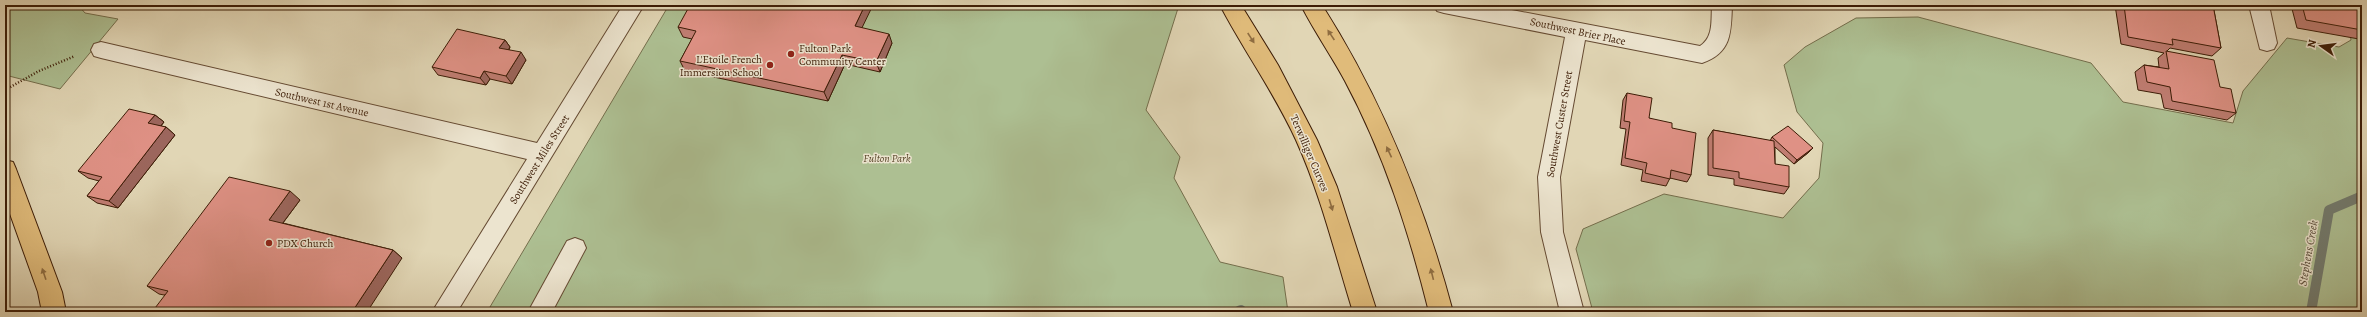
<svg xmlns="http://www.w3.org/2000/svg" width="2367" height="317" font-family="Alegreya,serif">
  <rect width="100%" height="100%" fill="#e1d6b5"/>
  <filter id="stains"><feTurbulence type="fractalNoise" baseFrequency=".005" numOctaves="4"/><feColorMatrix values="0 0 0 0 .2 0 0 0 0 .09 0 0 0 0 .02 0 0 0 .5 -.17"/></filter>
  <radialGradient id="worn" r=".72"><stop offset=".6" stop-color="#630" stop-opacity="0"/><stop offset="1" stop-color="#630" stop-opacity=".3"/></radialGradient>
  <!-- green -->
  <g fill="#adbf92" stroke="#746e4c">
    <path d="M5,5H78L85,13L118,19L60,89L5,75Z"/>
    <path d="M669,5H1179L1146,110L1180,157L1174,178L1220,262L1283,277L1288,312H487Z"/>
    <path d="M2346,5H2362V312H1593L1576,249L1583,229L1664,194L1783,218L1819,178L1823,143L1797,112L1784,65L1805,47L1856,18L1918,17L2091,63L2123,102L2233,123L2243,91L2287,38L2339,47L2351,40Z"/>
  </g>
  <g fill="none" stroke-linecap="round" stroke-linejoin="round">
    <!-- stream -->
    <g stroke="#717a6e" stroke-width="10">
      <path d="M1237,312L1241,310"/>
      <path d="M2311,312L2329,210L2362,196"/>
    </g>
    <!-- minor casing -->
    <g stroke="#654a32" stroke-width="2">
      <g id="minor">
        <path d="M623,5H644L457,312H432L527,159L101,58L94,56L91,50L94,44L101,42L537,143Z"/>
        <path d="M1434,5H1486L1700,46C1714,37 1711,20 1712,5H1732C1731,32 1732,53 1702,63L1585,40L1560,177L1563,232L1584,312H1560L1541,232L1538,177L1565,37L1444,13L1437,11Z"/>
        <path d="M2249,5H2269L2277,43L2274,49L2267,51L2260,49Z"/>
        <path d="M575,238L583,241L586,248L552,312H528L567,241Z"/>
      </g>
    </g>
    <!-- primary casing -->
    <g stroke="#3c1c06" stroke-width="2">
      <path id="primary" d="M5,160L13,162L16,169L62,292L66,312H42L38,292L5,200Z"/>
    </g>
    <!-- motorway casing -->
    <g stroke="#3c1c06" stroke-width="2">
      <g id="motorway">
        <path d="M1220,5H1241L1278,65L1317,140L1337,187L1377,312H1353C1335,254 1321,195 1296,140C1274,92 1244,51 1220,5Z"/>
        <path d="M1301,5H1322C1383,101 1424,203 1453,312H1429C1409,232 1384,154 1345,81C1331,55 1314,31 1301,5Z"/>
      </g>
    </g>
    <!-- path -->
    <path stroke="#3c1c06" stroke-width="2.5" stroke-dasharray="1 2" stroke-linecap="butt" d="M5,90L39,71L75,56"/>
    <!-- minor -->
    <use href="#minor" fill="#ece4cf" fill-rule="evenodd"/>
    <!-- primary -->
    <use href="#primary" fill="#e0bb7a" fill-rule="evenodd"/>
    <!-- motorway -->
    <use href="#motorway" fill="#e0bb7a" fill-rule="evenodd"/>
  </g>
  <!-- wall -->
  <g fill="#c07d72" stroke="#3c1c06">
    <path d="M1617,5H1633L1632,8Z"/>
    <path d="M1854,5H1864L1863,7Z"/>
    <path d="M2115,5H2175L2179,6V5H2213L2221,48L2212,56L2170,48L2167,51L2220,87L2236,113L2227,120L2164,108L2161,94L2138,90L2135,72L2144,65L2159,67L2158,58L2164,53L2121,44Z"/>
    <path d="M2291,5H2362V37L2359,39L2297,28Z"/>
    <path d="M678,27L862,28L892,43L880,72L845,64L828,101L685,71L680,61L692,39L683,37Z"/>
    <path d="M505,40L510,47L509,50L526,60L512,84L490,79L486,85L438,75L432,67Z"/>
    <path d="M1627,93L1649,118L1672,128L1691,175L1687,182L1670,178L1666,186L1641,181L1643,170L1621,165L1626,129L1620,128L1623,100Z"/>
    <path d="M155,115L164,122L161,126L166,127L175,135L118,208L97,203L87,196L99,181L88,178L78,171Z"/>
    <path d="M1713,130L1770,141L1772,137L1809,152L1794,164L1775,147V164L1789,187L1784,194L1734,185V179L1708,175V138Z"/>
    <path d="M300,200L283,223L393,250L402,258L164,295L159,294L147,286Z"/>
  </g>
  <!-- shaded-wall -->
  <g fill="#9c665d" stroke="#3c1c06">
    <path d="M865,5H873L858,36L855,26Z"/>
    <path d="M889,34L892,43L880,72L876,62Z"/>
    <path d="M505,40L510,47L505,55L499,48Z"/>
    <path d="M521,52L526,60L512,84L506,76Z"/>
    <path d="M842,55L845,64L828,101L824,92Z"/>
    <path d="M484,71L490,79L486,85L480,78Z"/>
    <path d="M155,115L164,122L157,130L148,123Z"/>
    <path d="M166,127L175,135L118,208L109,201Z"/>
    <path d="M1813,148L1809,152L1794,164L1797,160Z"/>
    <path d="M290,191L300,200L279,228L269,220Z"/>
    <path d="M393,250L402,258L367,312H352Z"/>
  </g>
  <!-- building -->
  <g fill="#df9185" stroke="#3c1c06">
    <path d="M690,5H865L855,26L889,34L876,62L842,55L824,92L680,61L696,31L678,27Z"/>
    <path d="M2124,5H2175L2188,7L2187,5H2213L2221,48L2172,39L2173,45L2128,37Z"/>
    <path d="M2302,5H2362V30L2306,20Z"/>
    <path d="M457,29L505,40L499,48L521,52L506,76L484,71L480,78L432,67Z"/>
    <path d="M2166,51L2214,60L2220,87L2231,89L2236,113L2172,101L2170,87L2147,82L2144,65L2169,69Z"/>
    <path d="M1627,93L1652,98L1649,118L1672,123V128L1696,133L1691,175L1671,170L1670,179L1645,173L1647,163L1625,158L1630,122L1624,121Z"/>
    <path d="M129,109L155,115L148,123L166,127L109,201L87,196L102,177L78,171Z"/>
    <path d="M1788,126L1813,148L1797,160L1772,137Z"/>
    <path d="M1713,130L1774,141L1775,164L1789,166V187L1739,178V172L1713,168Z"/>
    <path d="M229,177L290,191L269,220L393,250L352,312H152L168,291L147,286Z"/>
  </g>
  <!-- one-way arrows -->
  <defs><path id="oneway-solid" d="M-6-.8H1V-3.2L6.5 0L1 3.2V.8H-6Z"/></defs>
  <g fill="#8e6c40">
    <use href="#oneway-solid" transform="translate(1331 35) rotate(-124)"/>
    <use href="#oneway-solid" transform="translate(1251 38) rotate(57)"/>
    <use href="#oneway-solid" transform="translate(1389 152) rotate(-115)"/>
    <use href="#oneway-solid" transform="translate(1331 205) rotate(73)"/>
    <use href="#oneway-solid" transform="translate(44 274) rotate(-109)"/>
    <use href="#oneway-solid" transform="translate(1432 274) rotate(-104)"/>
  </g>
  <!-- markers -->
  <g fill="#8f2418" stroke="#ece4cf" stroke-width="1.5">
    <circle cx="791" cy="54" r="4"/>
    <circle cx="770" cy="65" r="4"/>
    <circle cx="269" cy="243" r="4"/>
  </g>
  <g text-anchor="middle" stroke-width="3" stroke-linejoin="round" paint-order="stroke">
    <!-- street labels -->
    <g font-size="11" fill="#3c1c06" stroke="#ece4cf">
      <text transform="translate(1578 31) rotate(12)" y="4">Southwest Brier Place</text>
      <text transform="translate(322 102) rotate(13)" y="4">Southwest 1st Avenue</text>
      <text transform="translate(1559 124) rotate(-80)" y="4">Southwest Custer Street</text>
      <text transform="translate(1310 153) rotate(67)" y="4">Terwilliger Curves</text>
      <text transform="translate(539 159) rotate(-58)" y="4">Southwest Miles Street</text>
    </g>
    <!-- poi labels -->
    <g font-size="11" fill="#3c1c06" stroke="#ece4cf" text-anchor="start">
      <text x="799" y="52">Fulton Park<tspan x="799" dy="13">Community Center</tspan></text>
      <text x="762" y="63" text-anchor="end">L'Etoile French<tspan x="762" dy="13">Immersion School</tspan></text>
      <text x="277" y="247">PDX Church</text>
    </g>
    <!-- park labels -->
    <g font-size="11" font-style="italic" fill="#584529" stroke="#ece4cf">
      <text x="887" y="162">Fulton Park</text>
    </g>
    <!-- water labels -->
    <g font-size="12" font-style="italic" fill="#574b3a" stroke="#ece4cf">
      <text transform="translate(2308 253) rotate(-80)" y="4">Stephens Creek</text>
    </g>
  </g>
  <!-- margin -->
  <rect width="2367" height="317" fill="none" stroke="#e1d6b5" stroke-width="20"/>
  <rect x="6" y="6" width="2355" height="305" fill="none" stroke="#3c1c06" stroke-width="2"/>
  <rect x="10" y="10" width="2347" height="297" fill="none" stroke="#3c1c06"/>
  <!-- north arrow -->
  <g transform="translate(2321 46) rotate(284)" stroke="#ece4cf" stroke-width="3" paint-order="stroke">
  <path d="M0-3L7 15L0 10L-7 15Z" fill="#3c1c06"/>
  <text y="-6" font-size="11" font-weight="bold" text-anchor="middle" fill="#3c1c06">N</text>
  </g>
  <rect width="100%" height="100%" filter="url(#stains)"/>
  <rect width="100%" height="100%" fill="url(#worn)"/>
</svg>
